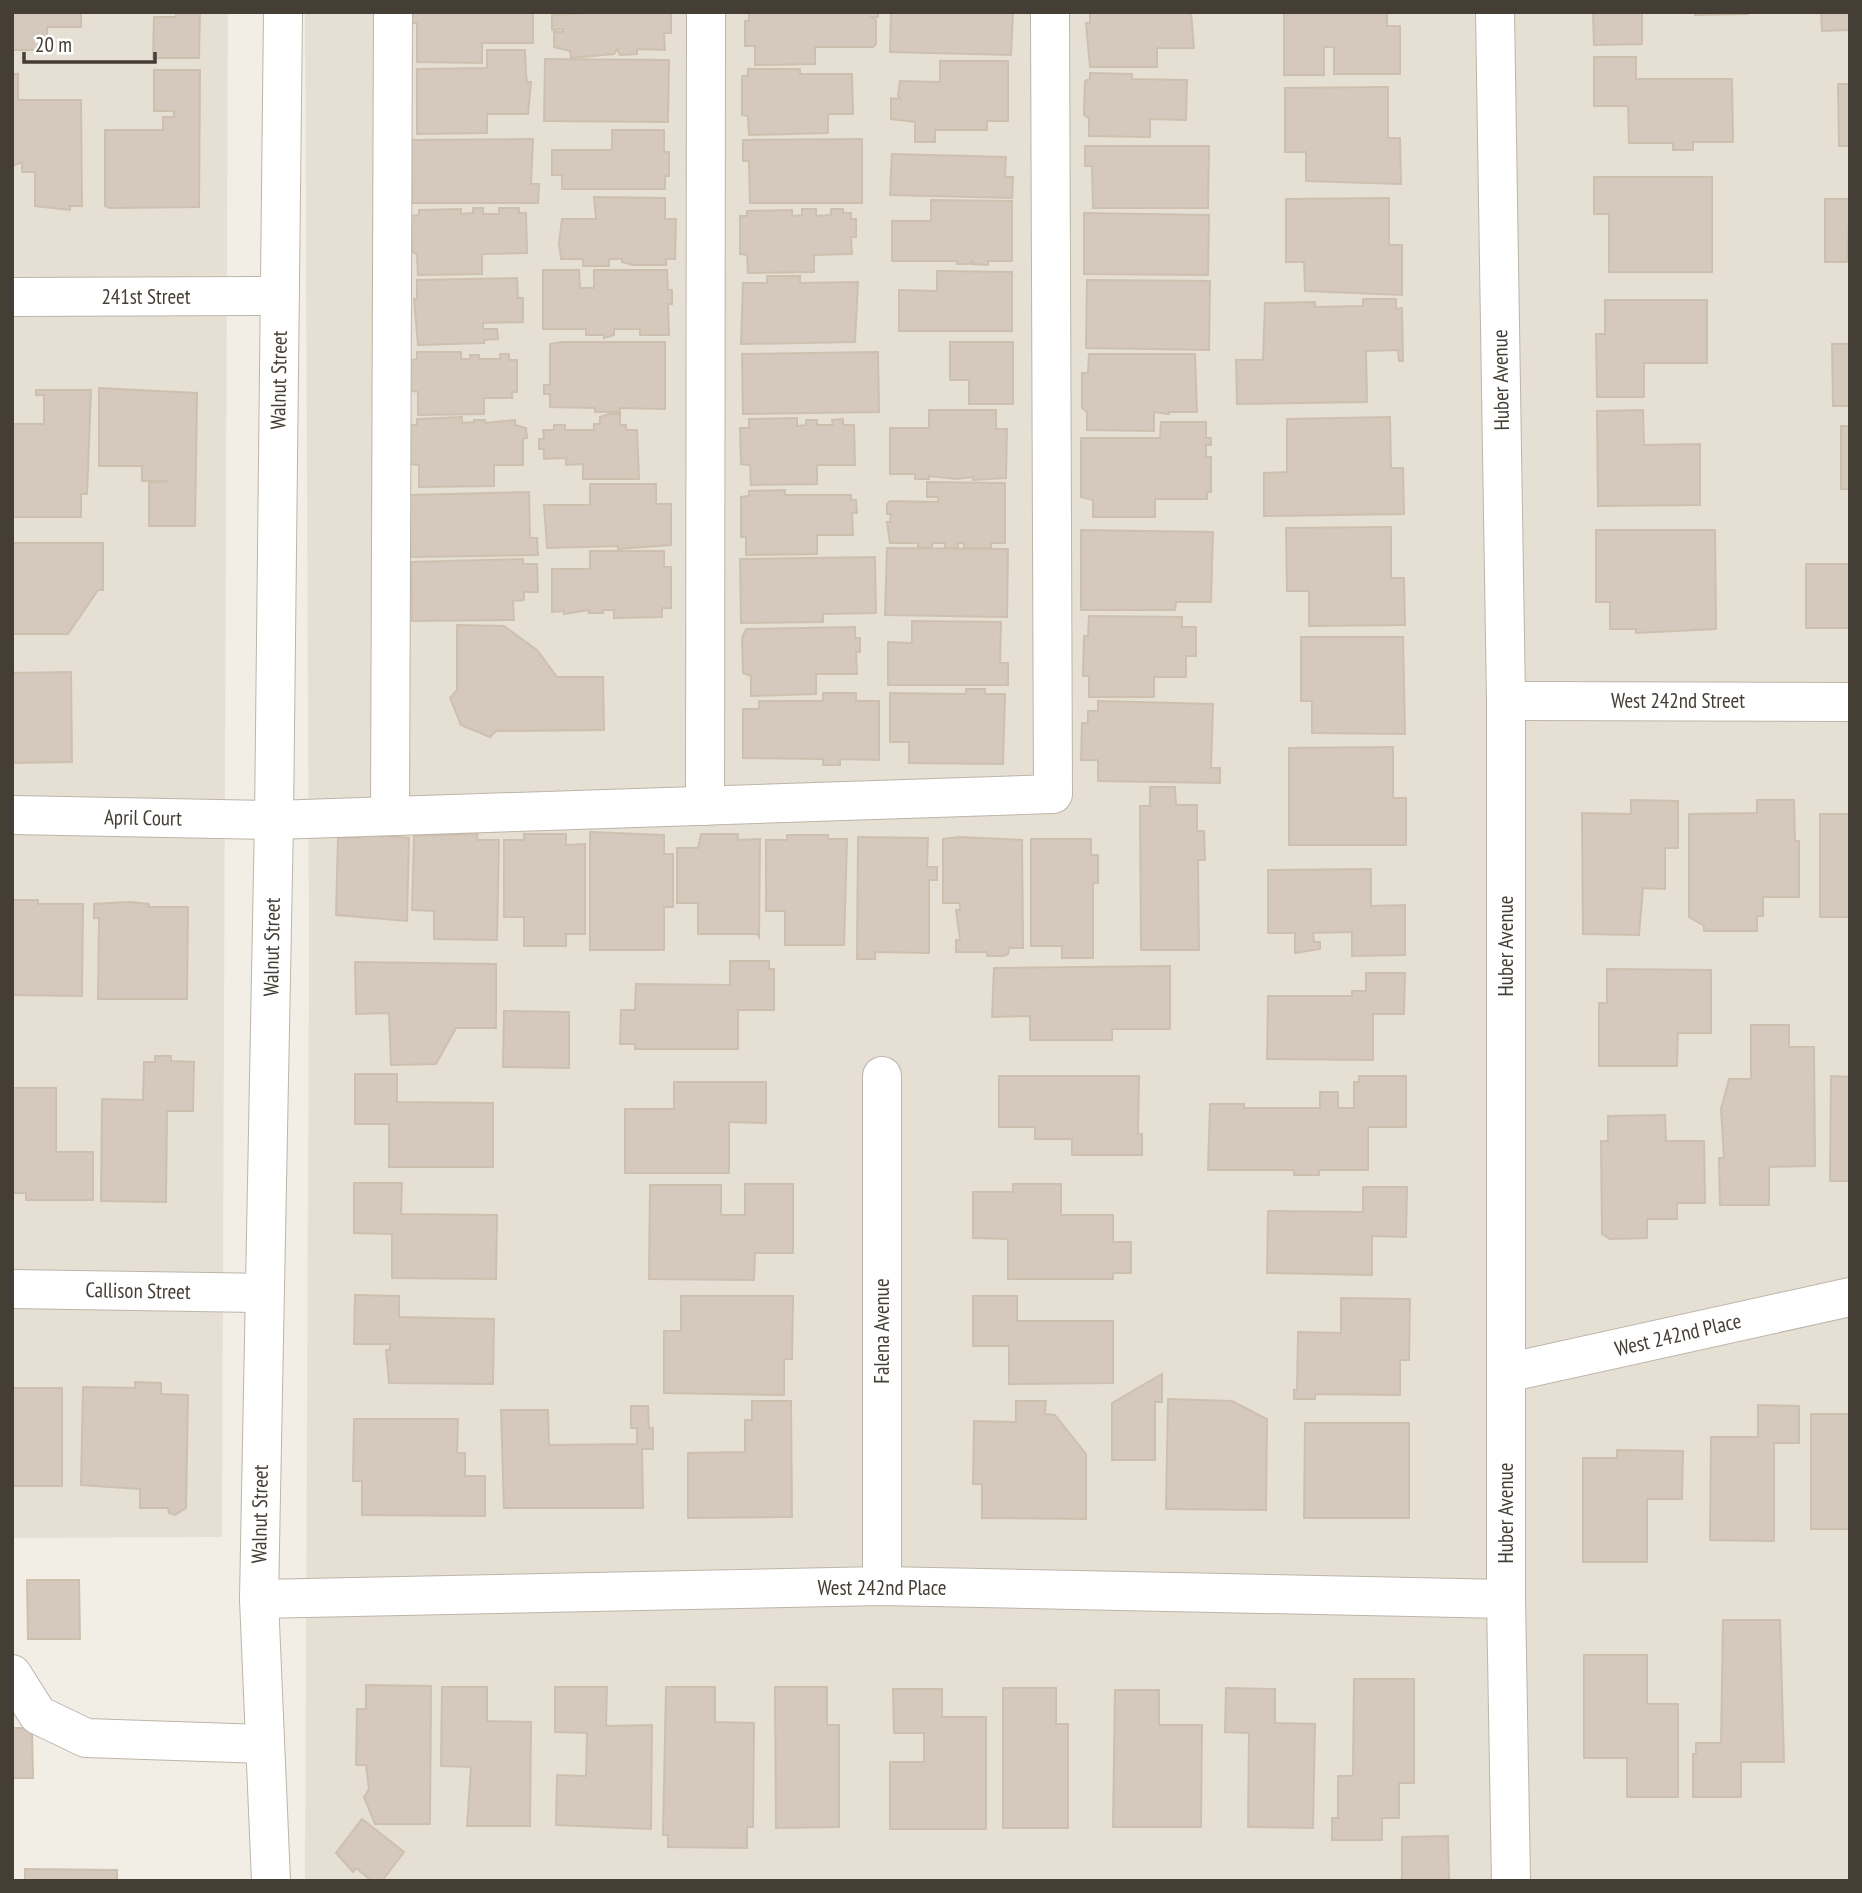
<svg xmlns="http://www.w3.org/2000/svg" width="1862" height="1893" font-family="'PT Sans Narrow',sans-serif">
  <rect width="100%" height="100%" fill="#f2eee6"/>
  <!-- residential -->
  <g fill="#e6dfd4">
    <path d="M12,12H228L222,1537L12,1538Z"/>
    <path d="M305,12H1850V1881H305L309,952Z"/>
  </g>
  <!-- building -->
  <g fill="#d4c9bc" stroke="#cec0af" stroke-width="2">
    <path d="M12,12H81V27H47V50H12Z"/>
    <path d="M176,12H200L199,58H153L154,17H176Z"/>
    <path d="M411,12H533V43H482V63L417,62V23H411Z"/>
    <path d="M602,12H671V33H664L665,50L637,49V54L620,55L617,49L614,54L571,58L570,51L554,47V32H563V29L552,30V15Z"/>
    <path d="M749,12H878V17H872L876,20V44L873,47H815V64L755,65V46H745V21H749Z"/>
    <path d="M891,12H1013L1011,55L890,52Z"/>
    <path d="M1090,12H1191L1194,48H1157V67H1090L1086,23H1090Z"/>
    <path d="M1284,12H1387V26H1400V74H1334V47H1324V75H1284Z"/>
    <path d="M1593,12H1642V44L1594,45Z"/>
    <path d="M1695,12H1748V14L1695,15Z"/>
    <path d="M1821,12H1850V30L1822,31Z"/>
    <path d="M487,50H525L526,74L527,82H531L528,114H487V133L417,134V69L487,68Z"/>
    <path d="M1594,57H1636V79H1732L1733,142H1693V150H1673V143H1629L1628,106H1594Z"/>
    <path d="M545,59L669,60L668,122L544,121Z"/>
    <path d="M940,61H1008V121H987V130H935V142H915V122L891,119V98L901,99L898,96L900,81L940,82Z"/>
    <path d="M748,69H800V74H852L853,114H828V133L749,135L748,116L742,115V76H748Z"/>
    <path d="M154,70H200L199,207L110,208L105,206V130H163V117H174V111H154Z"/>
    <path d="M1090,73L1132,74V79L1187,80L1186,120L1150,119V137L1089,136V118L1084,115L1085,81L1090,79Z"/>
    <path d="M12,74H18V100H81L82,206H70V210L35,206V172H22V162L12,166Z"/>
    <path d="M1838,84H1850V146H1839Z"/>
    <path d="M1388,87V138H1400L1401,184L1306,181V152H1285V88Z"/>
    <path d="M612,130H664V152H669V176H665V189H562V175H552V150H612Z"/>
    <path d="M533,139L531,184H539L538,203H412L411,140Z"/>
    <path d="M862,139V203H750L749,161H743V140Z"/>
    <path d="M1085,146H1209L1208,208H1093L1092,166H1085Z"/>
    <path d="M892,154L1006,157L1005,177H1013L1012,198L890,195Z"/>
    <path d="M1594,177H1712V272H1609V214H1594Z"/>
    <path d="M594,197L665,198V219H676L675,259H666V265H633L622,262V259H609V266H583V259H561L559,244L562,219H596Z"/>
    <path d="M1389,198V245H1402V295L1305,291L1304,262H1286V199Z"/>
    <path d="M1825,199H1850L1847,262H1825Z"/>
    <path d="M931,200L1012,201V261H988V265L972,264V261L969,264H957V261H892V221H931Z"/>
    <path d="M473,208H483V214H499V208H519V213H526L527,253L482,254V274L418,275L417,255L412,251L411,216L419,215V210L461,209V214L473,213Z"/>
    <path d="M802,209H816V216L831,215V209H843V213H851V219H856V237H851L852,254L814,255V272L748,273L747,255L740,254V216H747V211L792,210V216L802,215Z"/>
    <path d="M1084,213L1209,215L1208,275L1084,274Z"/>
    <path d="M543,270H579L580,288H594V270H667L668,290H672V304H668L669,335H640V329H614V335L604,338V335H586V329H543Z"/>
    <path d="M937,271L1012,272V331H899V290L937,291Z"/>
    <path d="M767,276H800V283L858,282L855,342L741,344L743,283H767Z"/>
    <path d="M517,278L518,298H523V322L483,323V329H497L498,339L484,340V343L418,345L414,299H417V280Z"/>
    <path d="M1087,280L1210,281L1209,350L1086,348Z"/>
    <path d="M1363,299H1396V309L1402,308L1403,361H1399L1398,350L1366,351L1367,402L1237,404L1236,360H1263L1265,303L1315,302V307L1363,306Z"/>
    <path d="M1605,300H1707V363H1644V397H1597L1596,334H1605Z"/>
    <path d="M562,342H665V409L620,408V412H595V408L550,407V394H544V385H550V344Z"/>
    <path d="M950,342H1013V404H969V380H950Z"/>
    <path d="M1832,344H1850V406H1833Z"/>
    <path d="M417,352H461V359H470V355H479V359H500V354H509V360H517V392H512V398H484V414L418,415V392L408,390V361L417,359Z"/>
    <path d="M878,352L879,412L743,414L742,354Z"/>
    <path d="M1089,354H1195L1197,412H1169V414L1154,412V431L1087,430V412L1082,408V373H1088Z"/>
    <path d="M99,388L197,393L195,526H149V483L168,481H142V466H99Z"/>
    <path d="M36,390H91L87,494H81V517H12V428L14,424H44V395H36Z"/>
    <path d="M929,410H996V429H1007L1006,478L973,480V477L957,479L929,476V479H915V474H890V428H929Z"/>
    <path d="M1643,410L1644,445L1700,444V505L1598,506L1597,411Z"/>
    <path d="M609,414H620V425H626V430H637L639,479H583V464L566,465V458L544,459V449H539V439H544L543,430H554V425H565V430H594V424H600V417Z"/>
    <path d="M462,417V423L474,422V420H485V423L515,420V425L526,428L527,438L523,439V465H494V486L419,487V465L409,464V425H417V419Z"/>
    <path d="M1390,417L1391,468H1403L1404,514L1264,516V473L1287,472V419Z"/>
    <path d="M797,418V426L806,425V420H817V425H833L832,420L843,419V425H854L855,465H817V484L751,485L750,465L741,464L740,428H749V419Z"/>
    <path d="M1161,422H1206V438H1211V445H1206V457H1211V492H1207V499H1155V517H1093V500L1081,497V438H1160Z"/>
    <rect x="1841" y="426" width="9" height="63"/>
    <path d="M927,482L1005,483V543H991V548H964V543H958V548H945V543H932V548L918,547V543H890L887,522H890L891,514H887V504L890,501L938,502V497H927Z"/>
    <path d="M590,484H656V504H671V545L618,549V546L547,548L544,505H590Z"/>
    <path d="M785,490V495H851V500H856L857,513H852L853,535H817V554L746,555V537H741V497L749,496V491Z"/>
    <path d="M529,492L530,538H537L538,555L411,557L409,495Z"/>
    <path d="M1391,527V578H1404L1405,625L1309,626V591H1287L1286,528Z"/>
    <path d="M1081,530L1213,532L1211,602H1176L1175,610H1081Z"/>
    <path d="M1596,530H1715L1716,629L1636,633V629H1610V602H1596Z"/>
    <path d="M12,543H103V590H98L68,634H12Z"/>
    <path d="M887,548L1008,549L1007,617L885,615Z"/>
    <path d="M590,551H664V567H671V608H662V617L614,618V610H603V613H589V610L564,614V611L552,612V569H590Z"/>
    <path d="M875,557L876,613L823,614V622L741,623L740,559Z"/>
    <path d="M523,559V564H537L538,592H524V600L513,601L514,620L412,621L411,562Z"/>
    <rect x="1806" y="564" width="44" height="64"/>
    <path d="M1089,616L1182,617V627H1196V656H1186V677H1154V697H1089V676H1083L1084,636H1088Z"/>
    <path d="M912,621L1001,622L1000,663H1008V685H888V642L912,643Z"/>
    <path d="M457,625L504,626L537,650L557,677H603L604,730L496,731L490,737L461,725L450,698L457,690Z"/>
    <path d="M855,627V638H860V652H856L857,674H816V694L751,696V676L743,673L742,638L746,629Z"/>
    <path d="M1301,637H1403L1405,734L1312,733V701H1301Z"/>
    <path d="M71,672L72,762L12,763V673Z"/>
    <path d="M966,689H985V694H1005L1003,764L909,763V742H890V693L966,694Z"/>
    <path d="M823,693H856V701H879V760L840,759V765H823V759L743,758V709H759V701H823Z"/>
    <path d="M1098,701L1213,704L1211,768H1220V783L1098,781V760H1081L1082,723H1088V711H1098Z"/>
    <path d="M1393,747V798H1406V845H1289V748Z"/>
    <path d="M1150,787H1175L1176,805H1197V831H1204L1205,860H1198L1199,950H1141L1140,806H1150Z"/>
    <path d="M1631,800L1678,801V848H1665V889L1643,888L1639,935L1583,934L1582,813L1631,814Z"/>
    <path d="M1757,800H1794L1795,841H1799V897H1763V916H1757V931H1704V926L1689,917V814L1757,813Z"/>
    <rect x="1820" y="814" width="30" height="103"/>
    <path d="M478,830L477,840H499L497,940L434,939V911L412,910L414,836L476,834Z"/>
    <path d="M590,832L664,835V854H673V907H664V950H590Z"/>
    <path d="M360,834L409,838L407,921L336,915L338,838H360Z"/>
    <path d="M524,834H566V845L585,844V934H566V946H524V917H504V840H524Z"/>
    <path d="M701,834H738V840L760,839L759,937L757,934H698V903H677V848H698Z"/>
    <path d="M787,835H828V839H847L844,945H785V911H766V840H787Z"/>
    <path d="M858,837L928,838L927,867H937V880H929V953L875,952V959H857Z"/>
    <path d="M960,837L1022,840L1023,948H1009L1008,954L1003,956H987V952H956V940H960L956,910H960V903H943V839Z"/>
    <path d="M1031,839H1091V855H1098V883H1093V958H1062V946H1031Z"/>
    <path d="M1371,869V906L1405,905V955L1352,956V932L1313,933L1314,942H1320V949L1295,953V933H1268V870Z"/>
    <path d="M12,900H38V904H83L82,996L12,995Z"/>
    <path d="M130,902L149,904V907H188L187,999H98L99,918H94V904Z"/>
    <path d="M730,961H769V969H774V1010H738V1049H635V1044H620L621,1010H635L636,984L730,985Z"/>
    <path d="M355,962L496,964V1028H456L436,1064L391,1065L389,1013L356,1014Z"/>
    <path d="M1170,966V1029H1112V1040H1030V1016L992,1017L994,968Z"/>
    <path d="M1607,969L1711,970V1033H1678L1677,1066H1599V1003H1607Z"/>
    <path d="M1366,973H1405L1404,1014H1373V1060L1267,1059L1268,996H1352V991H1366Z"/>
    <path d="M504,1011L569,1012V1068L503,1067Z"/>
    <path d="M1751,1025H1789V1047H1814L1815,1166L1769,1167V1205H1720L1719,1158H1724L1721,1109L1729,1079H1751Z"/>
    <path d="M155,1056H171V1061L194,1062L193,1111H167L166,1202L101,1201L102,1099L143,1100L144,1062H155Z"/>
    <path d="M355,1074H397V1102L493,1103V1167H389V1124H355Z"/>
    <path d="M999,1076H1139L1138,1134H1142V1155H1072V1139H1035V1127H999Z"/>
    <path d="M1359,1076H1406V1127H1368V1170H1319V1175H1294V1170H1208L1210,1104H1244V1108H1320V1092H1338V1108H1354V1082H1359Z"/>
    <path d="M1831,1076L1850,1077V1181H1830Z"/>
    <path d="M674,1082H766V1123L729,1122V1173H625V1109H674Z"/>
    <path d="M12,1088H56V1152H93V1200H26V1193H12Z"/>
    <path d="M1665,1115L1666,1141H1704L1705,1203H1677V1219H1647V1238L1610,1239L1602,1234L1601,1141H1608V1116Z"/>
    <path d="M354,1183H402L401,1214L497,1215L496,1279L392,1278V1234L354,1233Z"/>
    <path d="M745,1184H793V1253H755L754,1280L649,1279L650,1185H721V1215H745Z"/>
    <path d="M1013,1184H1061V1215H1113V1242H1131V1273H1113V1279H1008V1239L973,1238V1192H1013Z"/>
    <path d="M1363,1187H1407L1406,1237L1372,1236V1275L1267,1273L1268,1211L1363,1212Z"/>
    <path d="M355,1295L399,1296V1317L494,1319L493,1384L389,1383L386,1350H390V1344H354Z"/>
    <path d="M681,1296H793L792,1359H784V1395L664,1393V1331H681Z"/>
    <path d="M973,1296H1017V1321H1113V1383L1009,1384V1346H973Z"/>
    <path d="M1341,1298L1410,1299L1409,1360H1400V1395L1315,1394V1399H1294V1390H1297L1298,1332L1341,1333Z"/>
    <path d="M1162,1374V1402H1155V1460H1112V1403Z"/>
    <path d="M135,1382L161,1383V1394L188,1395L186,1508L175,1515L169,1513L168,1508H140V1489L81,1485L83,1387L135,1388Z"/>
    <rect x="12" y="1388" width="50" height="98"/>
    <path d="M1168,1399L1232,1401L1267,1419L1266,1510L1166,1509Z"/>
    <path d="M752,1401H791L792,1517L688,1518V1453L745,1452V1420H752Z"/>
    <path d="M1016,1401H1046L1045,1414L1055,1415L1086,1454V1519L982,1518V1484H973L974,1421L1016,1422Z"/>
    <path d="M1758,1405L1799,1406V1443H1774V1541L1710,1540L1711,1437H1758Z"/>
    <path d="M631,1406H648L649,1428H653V1449H642L643,1508H504L501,1410H548L549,1445L637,1444V1428H631Z"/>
    <rect x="1811" y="1414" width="39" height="115"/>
    <path d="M354,1419H458L457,1453H465V1476H485V1516L362,1515V1481H353Z"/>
    <path d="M1305,1423H1409V1518H1304Z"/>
    <path d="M1617,1450L1683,1451L1682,1499H1647V1562H1583V1458H1617Z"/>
    <path d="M27,1580H79L80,1639H28Z"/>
    <path d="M1723,1620H1780L1784,1762H1741V1797H1693V1754H1696V1743H1721Z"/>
    <path d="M1584,1655H1647V1704H1678V1797H1627V1758H1584Z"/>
    <path d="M1354,1679H1414V1783H1399V1818H1382V1840H1332V1818H1338V1776H1353Z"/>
    <path d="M366,1685L431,1686L430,1824H375L364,1797L369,1789L366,1765H356L357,1709H366Z"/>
    <path d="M442,1687H487V1721L531,1722L530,1826H467L471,1767L441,1766Z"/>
    <path d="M555,1687H607L606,1726L652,1725L651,1829L556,1825L557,1775L586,1776L587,1733L555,1732Z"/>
    <path d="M666,1687H715V1722L754,1723L753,1827H747V1848L668,1847V1835H663Z"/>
    <path d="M775,1687H827V1725H839V1827L776,1828Z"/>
    <path d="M1003,1688H1056V1724H1068V1828H1003Z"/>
    <path d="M1226,1688L1275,1689V1723L1315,1724L1313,1828L1248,1827L1249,1733L1225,1732Z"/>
    <path d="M893,1689H942V1717H986V1829H890V1762H924V1733H894Z"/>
    <path d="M1115,1690H1159V1725H1202L1201,1827H1113Z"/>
    <path d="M12,1728H32L33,1778H12Z"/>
    <path d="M362,1819L404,1852L382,1881H372L356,1868L353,1872L336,1853Z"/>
    <path d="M1448,1836L1449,1881H1398L1402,1879V1837Z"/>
    <path d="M25,1869L117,1870V1881H25Z"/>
  </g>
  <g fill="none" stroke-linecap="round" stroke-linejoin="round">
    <!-- minor casing -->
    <g stroke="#bdb5a9" stroke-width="40">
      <g id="minor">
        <path d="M1495,12L1506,701V1599L1511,1881"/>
        <path d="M12,297L280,296"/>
        <path d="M1506,701L1850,702"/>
        <path d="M705,806L706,12"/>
        <path d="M12,815L274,820L1053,794L1050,12"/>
        <path d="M390,816L393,12"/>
        <path d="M882,1076V1586"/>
        <path d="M12,1289L264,1293"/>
        <path d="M1506,1373L1850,1297"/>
        <path d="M259,1599L882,1586L1506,1599"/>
        <path d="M12,1674L38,1715L86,1738L265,1744"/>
        <path d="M271,1881L259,1599L274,820L283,12"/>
      </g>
    </g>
    <!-- minor -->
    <use href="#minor" stroke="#fff" stroke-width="38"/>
  </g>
  <g text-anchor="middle" stroke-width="7" stroke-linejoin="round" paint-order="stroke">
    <!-- street labels -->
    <g font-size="21" fill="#453e35" stroke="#fff">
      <text x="146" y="304">241st Street</text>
      <text transform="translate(279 380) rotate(-89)" y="7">Walnut Street</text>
      <text transform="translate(1501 380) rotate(-91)" y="7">Huber Avenue</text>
      <text x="1678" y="708">West 242nd Street</text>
      <text transform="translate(143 818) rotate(1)" y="7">April Court</text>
      <text transform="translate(1506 946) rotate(-90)" y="7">Huber Avenue</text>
      <text transform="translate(272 947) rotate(-89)" y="7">Walnut Street</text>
      <text transform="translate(138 1291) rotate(1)" y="7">Callison Street</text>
      <text transform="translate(882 1331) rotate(-90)" y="7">Falena Avenue</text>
      <text transform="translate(1678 1335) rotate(-13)" y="7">West 242nd Place</text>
      <text transform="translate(1506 1513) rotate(-90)" y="7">Huber Avenue</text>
      <text transform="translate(260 1514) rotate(-89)" y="7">Walnut Street</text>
      <text x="882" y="1595">West 242nd Place</text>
    </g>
  </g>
  <!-- border -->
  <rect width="1862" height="1893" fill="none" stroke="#453e35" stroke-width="28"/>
  <!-- scale -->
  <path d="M24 52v10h131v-10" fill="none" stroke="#453e35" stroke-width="3.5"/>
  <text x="35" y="52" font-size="21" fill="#453e35" stroke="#ffffff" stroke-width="5" paint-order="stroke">20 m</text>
</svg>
